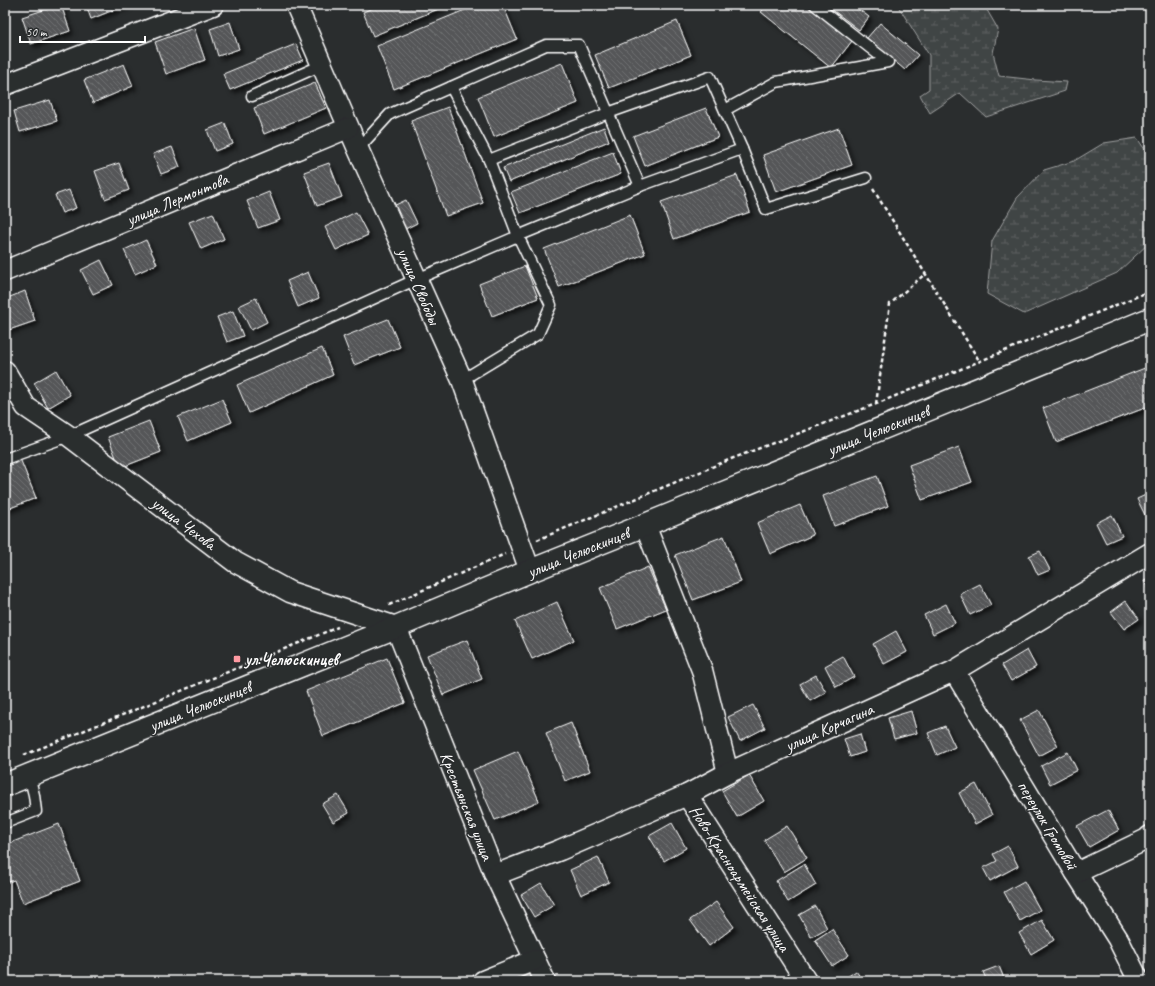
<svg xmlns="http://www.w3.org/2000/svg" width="1155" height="986" font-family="Caveat,sans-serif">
  <defs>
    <pattern id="wetland-marsh" width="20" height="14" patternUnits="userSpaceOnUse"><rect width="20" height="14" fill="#414445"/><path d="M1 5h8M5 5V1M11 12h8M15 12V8" fill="none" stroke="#5e6061"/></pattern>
    <pattern id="building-back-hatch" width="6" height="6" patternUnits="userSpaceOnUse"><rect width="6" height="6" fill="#555758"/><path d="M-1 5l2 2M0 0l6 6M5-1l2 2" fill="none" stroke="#6e7071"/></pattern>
    <filter id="shadow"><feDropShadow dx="3.5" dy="3.5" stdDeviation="2" flood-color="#0009"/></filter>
  </defs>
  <rect width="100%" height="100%" fill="#2a2d2e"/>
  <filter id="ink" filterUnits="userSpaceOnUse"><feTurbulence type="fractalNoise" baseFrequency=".025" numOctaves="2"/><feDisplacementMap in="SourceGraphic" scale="8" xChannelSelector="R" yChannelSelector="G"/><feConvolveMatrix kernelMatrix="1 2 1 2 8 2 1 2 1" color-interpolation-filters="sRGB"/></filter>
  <g filter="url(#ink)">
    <!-- wetland -->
    <g fill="url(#wetland-marsh)" stroke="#a0a2a2">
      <path d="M894,5H984L998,29L993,53L999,76L1036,80L1067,82L1065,91L986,117L960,93L930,113L920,95L929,89V55L898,6Z"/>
      <path d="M1137,138L1150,157V242L1117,273L1024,314L987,294L992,241L1017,198L1044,170L1074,161L1104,143Z"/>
    </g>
    <!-- building -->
    <g fill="url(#building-back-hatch)" stroke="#fff" filter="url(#shadow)">
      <path d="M59,5H61L70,31L31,44L22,17Z"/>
      <path d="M86,5H126L91,19Z"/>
      <path d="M380,5H448L373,36L363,12Z"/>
      <path d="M477,5H503L517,39L394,89L377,46Z"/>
      <path d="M767,5H806L852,41L831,68L761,12Z"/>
      <path d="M826,5H853L869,17L859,30Z"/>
      <path d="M677,21L691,55L609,88L595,55Z"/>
      <path d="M230,22L239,49L218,56L210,29Z"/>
      <path d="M880,23L918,55L905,70L867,38Z"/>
      <path d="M194,28L205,60L166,74L155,42Z"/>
      <path d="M296,44L303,60L230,90L223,74Z"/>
      <path d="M562,63L578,103L494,137L478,97Z"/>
      <path d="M124,64L133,86L93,103L84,80Z"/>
      <path d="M315,83L326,108L264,134L254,108Z"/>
      <path d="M50,100L57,121L20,132L14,111Z"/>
      <path d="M448,107L483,203L446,216L411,121Z"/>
      <path d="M706,108L718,137L645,166L633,136Z"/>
      <path d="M225,123L233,144L215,151L207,130Z"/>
      <path d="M604,127L609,141L509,182L503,168Z"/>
      <path d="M839,128L852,165L776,192L763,155Z"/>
      <path d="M172,147L180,167L161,174L153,154Z"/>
      <path d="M613,152L621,174L520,213L511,192Z"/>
      <path d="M119,163L129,190L105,199L95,171Z"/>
      <path d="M329,163L342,197L317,206L304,172Z"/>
      <path d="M737,175L750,212L674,239L661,202Z"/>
      <path d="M69,190L76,208L62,213L55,195Z"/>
      <path d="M269,192L280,220L258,228L247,201Z"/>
      <path d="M406,200L417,223L401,231L389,208Z"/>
      <path d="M356,212L368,235L336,250L325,227Z"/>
      <path d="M213,213L224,239L201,249L189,222Z"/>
      <path d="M630,215L645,254L559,287L544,249Z"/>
      <path d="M146,240L157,264L135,274L124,250Z"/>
      <path d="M101,260L113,285L93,294L81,270Z"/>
      <path d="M525,266L538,298L492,316L479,284Z"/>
      <path d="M308,272L319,298L298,307L287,281Z"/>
      <path d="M25,291L35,321L6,331L5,329V299Z"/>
      <path d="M256,298L267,322L251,330L239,306Z"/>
      <path d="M233,311L243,336L227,342L217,317Z"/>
      <path d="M388,319L400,347L354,365L343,337Z"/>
      <path d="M322,348L333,375L249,413L237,385Z"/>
      <path d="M1150,366V406L1056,442L1043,408Z"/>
      <path d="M56,370L70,395L48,408L34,383Z"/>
      <path d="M222,399L232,422L188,441L178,417Z"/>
      <path d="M149,421L161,452L120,468L108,437Z"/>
      <path d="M959,447L972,482L922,500L909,465Z"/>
      <path d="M21,461L36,498L5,510V467Z"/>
      <path d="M877,476L888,506L834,526L823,496Z"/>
      <path d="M1150,493V523H1149L1137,499Z"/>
      <path d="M800,505L813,535L770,554L757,523Z"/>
      <path d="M1112,515L1122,536L1106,543L1096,523Z"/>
      <path d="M724,536L741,582L693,600L675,555Z"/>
      <path d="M1040,551L1050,570L1038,575L1029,556Z"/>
      <path d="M648,567L666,609L617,629L600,588Z"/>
      <path d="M1150,578V593L1144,581Z"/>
      <path d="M980,584L991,605L970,615L960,594Z"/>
      <path d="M1126,601L1139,619L1124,629L1111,612Z"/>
      <path d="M557,602L574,640L532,659L515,621Z"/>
      <path d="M946,604L955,623L933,634L924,615Z"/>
      <path d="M896,631L907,652L884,664L873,644Z"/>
      <path d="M467,640L482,679L443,695L427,655Z"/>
      <path d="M1027,650L1036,667L1011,681L1002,665Z"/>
      <path d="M843,656L854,677L836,687L825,666Z"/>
      <path d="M387,658L405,703L323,736L306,691Z"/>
      <path d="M816,675L826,692L810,701L800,684Z"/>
      <path d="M753,705L765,728L740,741L728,717Z"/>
      <path d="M1039,710L1058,746L1039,756L1020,720Z"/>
      <path d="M911,711L917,733L894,739L888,718Z"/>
      <path d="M571,723L590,771L565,781L546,733Z"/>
      <path d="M945,726L955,747L937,755L928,733Z"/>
      <path d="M860,734L865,752L850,757L844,739Z"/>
      <path d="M518,751L539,801L495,820L473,770Z"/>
      <path d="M1068,752L1077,770L1050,784L1041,766Z"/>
      <path d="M749,775L764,801L737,817L722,791Z"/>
      <path d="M976,784L992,815L975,824L959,793Z"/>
      <path d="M338,795L349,813L333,822L322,804Z"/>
      <path d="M1108,810L1119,830L1089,847L1077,826Z"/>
      <path d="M672,823L686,848L664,861L649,836Z"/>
      <path d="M59,824L80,881L23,903L14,880L5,883V845Z"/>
      <path d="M787,826L807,858L784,872L764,840Z"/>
      <path d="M1008,846L1018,866L990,881L983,868L997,861L993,854Z"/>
      <path d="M598,857L609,882L581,895L570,870Z"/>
      <path d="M804,864L816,885L788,902L776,881Z"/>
      <path d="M1024,881L1040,910L1020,921L1004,892Z"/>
      <path d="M541,883L554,905L534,917L521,895Z"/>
      <path d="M716,902L734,927L709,946L690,920Z"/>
      <path d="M815,906L827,928L811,937L799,915Z"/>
      <path d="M1042,920L1054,940L1031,954L1019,933Z"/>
      <path d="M832,929L849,955L832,966L815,940Z"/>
      <path d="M999,966L1005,981H987L983,972Z"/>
      <path d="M856,971L863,981H841Z"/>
    </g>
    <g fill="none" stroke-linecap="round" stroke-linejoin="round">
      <!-- lane casing -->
      <g stroke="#fff" stroke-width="13">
        <g id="lane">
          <path d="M451,87L489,160L608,113L710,77L742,149L640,186"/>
          <path d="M252,96L322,65"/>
          <path d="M725,110L776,82L888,62L815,5"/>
          <path d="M742,149L766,209L866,178"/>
          <path d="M462,380L538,334L551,305L518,236L489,160"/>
          <path d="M5,459L69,436L417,279L518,236L640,186L579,45H546L390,114L358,149"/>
          <path d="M5,823L36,811L34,795L29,775"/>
        </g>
      </g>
      <!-- street casing -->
      <g stroke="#fff" stroke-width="23">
        <g id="street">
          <path d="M296,5L358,149L462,380L530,571"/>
          <path d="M5,85L213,5"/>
          <path d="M5,271L348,128"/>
          <path d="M5,371L26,407L69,436L235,562L290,592L396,627L495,875L545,981"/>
          <path d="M645,525L702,670L728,773"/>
          <path d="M954,671L1076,873L1118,939L1139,981"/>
          <path d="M687,795L806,981"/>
          <path d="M1076,873L1147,839L1150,836"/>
          <path d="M495,875L560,850L687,795L728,773L954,671L1150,553"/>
          <path d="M483,981L535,960"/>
        </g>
      </g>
      <!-- primary casing -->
      <g stroke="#fff" stroke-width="25">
        <path id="primary" d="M5,785L396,627L530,571L645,525L1150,319"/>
      </g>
      <!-- path -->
      <g stroke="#fff" stroke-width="2.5" stroke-dasharray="4 3" stroke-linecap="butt">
        <path d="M873,189L980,362"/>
        <path d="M876,404L890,304L925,274"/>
        <path d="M537,540L731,459L876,404L1150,291"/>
        <path d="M389,605L505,554"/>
        <path d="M24,755L338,627"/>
      </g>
      <!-- lane -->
      <use href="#lane" stroke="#2a2d2e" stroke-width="10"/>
      <!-- street -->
      <use href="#street" stroke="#2a2d2e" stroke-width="20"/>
      <!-- primary -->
      <use href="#primary" stroke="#2a2d2e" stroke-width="22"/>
    </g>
  </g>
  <!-- markers -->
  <rect fill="#ff9aa2" stroke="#2a2d2e" stroke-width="1.5" x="233" y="655" width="8" height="8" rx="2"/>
  <g text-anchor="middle" stroke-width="3" stroke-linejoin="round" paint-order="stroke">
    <!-- street labels -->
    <g font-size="17" fill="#fff" stroke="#2a2d2e">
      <text transform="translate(177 199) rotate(-23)" y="6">улица Лермонтова</text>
      <text transform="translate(419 286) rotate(66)" y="6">улица Свободы</text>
      <text transform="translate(878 430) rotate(-22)" y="6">улица Челюскинцев</text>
      <text transform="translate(184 523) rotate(37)" y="6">улица Чехова</text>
      <text transform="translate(578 552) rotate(-22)" y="6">улица Челюскинцев</text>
      <text transform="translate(200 706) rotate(-22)" y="6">улица Челюскинцев</text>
      <text transform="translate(829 727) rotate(-24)" y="6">улица Корчагина</text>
      <text transform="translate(467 806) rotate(68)" y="6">Крестьянская улица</text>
      <text transform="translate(1048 825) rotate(59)" y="6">переулок Громовой</text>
      <text transform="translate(740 878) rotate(57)" y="6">Ново-Красноармейская улица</text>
    </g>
    <!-- poi labels -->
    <g font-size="17" font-weight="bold" fill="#fff" stroke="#2a2d2e" text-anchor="start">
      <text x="245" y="665">ул.Челюскинцев</text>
    </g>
  </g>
  <!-- margin -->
  <rect width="1155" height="986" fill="none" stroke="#2a2d2e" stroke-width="20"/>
  <rect x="10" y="10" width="1135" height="966" fill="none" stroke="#fff" stroke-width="1.5" filter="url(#ink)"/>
  <!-- scale -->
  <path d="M20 36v6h125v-6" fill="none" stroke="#ffffff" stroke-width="2"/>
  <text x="26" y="36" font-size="12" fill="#ffffff" stroke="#2a2d2e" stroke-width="3" paint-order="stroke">50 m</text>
</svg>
